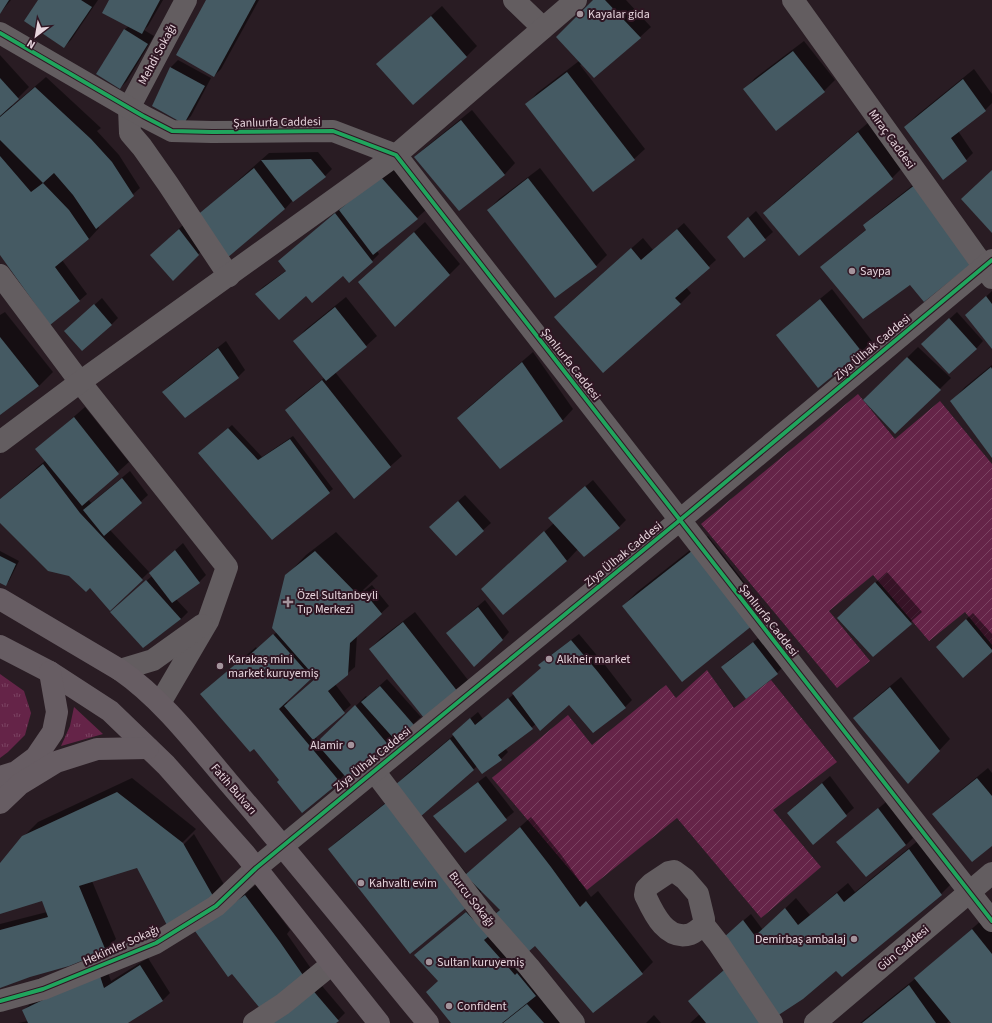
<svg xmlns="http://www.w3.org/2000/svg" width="992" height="1023" font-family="'Source Sans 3',sans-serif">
  <defs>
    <pattern id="grass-tufts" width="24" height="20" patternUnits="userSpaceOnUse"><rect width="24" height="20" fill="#652448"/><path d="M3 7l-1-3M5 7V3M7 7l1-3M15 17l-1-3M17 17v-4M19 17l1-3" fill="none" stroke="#7b4362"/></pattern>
    <pattern id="garden-furrows" width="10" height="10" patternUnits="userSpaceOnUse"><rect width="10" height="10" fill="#652448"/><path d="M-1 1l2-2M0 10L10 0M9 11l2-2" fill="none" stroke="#7b4362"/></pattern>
  </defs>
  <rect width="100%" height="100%" fill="#291c23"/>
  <!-- grass -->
  <g fill="url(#grass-tufts)">
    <path d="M0,674L24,691L31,713L25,735L8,752L0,758Z"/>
    <path d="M74,707L103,734L61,746L70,726Z"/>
  </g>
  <!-- garden -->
  <g fill="url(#garden-furrows)">
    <path d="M858,394L895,439L940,401L992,464V645L965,612L929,641L873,575L829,611L870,661L837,688L701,524Z"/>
    <path d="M707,670L734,708L771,680L837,762L773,810L821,867L761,918L677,818L587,890L492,778L568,715L592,745L666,685L676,698Z"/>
  </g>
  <!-- shadow -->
  <g fill="#0007" fill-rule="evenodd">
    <path d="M0,0H11L0,13Z"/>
    <path d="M39,0H98L71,40L64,47Z"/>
    <path d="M110,0H163L148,26L144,30L154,36L127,81L120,88L124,30L129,26Z"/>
    <path d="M208,0H259L221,69L214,76Z"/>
    <path d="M595,0H626L651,27L640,37L580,65L645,149L634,159L594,191L527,104L537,93L579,61Z"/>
    <path d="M442,6L477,46L466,57L377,64Z"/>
    <path d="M804,41L835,80L824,91L776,129L745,89L755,78Z"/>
    <path d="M0,55L29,87L11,105L12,106L46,77L101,128L97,131L119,155L140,188L98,226L99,228L89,239L62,260L87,294L79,301L0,254Z"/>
    <path d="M178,60L211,78L191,116L184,123L153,105L171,67Z"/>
    <path d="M974,69L992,94V103L985,110L958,131L973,153L966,160L905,127L916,116Z"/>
    <path d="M472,110L515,163L505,174L459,210L415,157L426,147Z"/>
    <path d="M869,122L903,167L892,178L799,255L765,213L775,202Z"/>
    <path d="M318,152L332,169L325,176L293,200L285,209L197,217L269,153Z"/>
    <path d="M391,166L428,208L417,218L377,251L379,254L372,261L343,274L307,295L256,294L263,287L287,270V254Z"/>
    <path d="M540,168L607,255L596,266L555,297L488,210L499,199Z"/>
    <path d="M927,174L985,249L975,260L910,284L821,267L832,257L867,229L864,225L875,215Z"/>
    <path d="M756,211L773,232L744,257L735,230Z"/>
    <path d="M186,222L205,247L173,280L159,248Z"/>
    <path d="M425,222L460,264L449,275L370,272Z"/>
    <path d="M684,223L716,260L686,287L691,293L680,304L566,306L643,238L653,250Z"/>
    <path d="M832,289L872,341L861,352L777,335L788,325Z"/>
    <path d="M992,291V348L977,305Z"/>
    <path d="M346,297L377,336L366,346L335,372L402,456L355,497L286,410L297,399L324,378L295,341L305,330Z"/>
    <path d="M102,298L118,318L111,325L73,324Z"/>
    <path d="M5,312L53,372L39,386L0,414V315Z"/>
    <path d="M957,312L983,341L976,349L930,337Z"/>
    <path d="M226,341L245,370L238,377L163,392L170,385Z"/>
    <path d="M918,347L951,378L895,433L864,400Z"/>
    <path d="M533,352L573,409L563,420L500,467L458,418L469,407Z"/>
    <path d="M992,365V457L951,402L965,387Z"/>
    <path d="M85,407L129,462L88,499L91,503L130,471L148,495L110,530L150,573L183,543L206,575L199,582L176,599L188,612L181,619L143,647L118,605L152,576L149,572L110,610L90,586L70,576L0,521V499L46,460L37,449Z"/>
    <path d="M232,425L262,457L293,436L333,489L329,492L202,450Z"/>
    <path d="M593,480L626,520L619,527L584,556L578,549L567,561L493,579L554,523L549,518L556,511Z"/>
    <path d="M465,495L491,523L456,554L438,519Z"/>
    <path d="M336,532L378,576L363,590L364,591L372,585L389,606L357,635L355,667L335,684L351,705L315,737L319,741L366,696L367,697L387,679L421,717L400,736L401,737L345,774L339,781L280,780L254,748L201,694L256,647L257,649L277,632L286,576L306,555ZM314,675L317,678L288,704L287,702L283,705L282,704Z"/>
    <path d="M708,536L767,611L753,625L623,606L637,592Z"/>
    <path d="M0,551L19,561L9,581L5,585L0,582Z"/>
    <path d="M887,572L922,612L873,655L849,607Z"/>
    <path d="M485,600L509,632L502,640L455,626Z"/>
    <path d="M415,612L468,680L458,691L370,649L381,638Z"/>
    <path d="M973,613L992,634V650L944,640Z"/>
    <path d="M579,634L605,665L632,700L625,707L569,703L536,724L505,748L508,752L501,759L482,773L477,766L473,770L396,785L407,774L454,735L460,727L478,712L483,719L514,694L542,668L540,665L547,658Z"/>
    <path d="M761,636L784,666L777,673L722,667L729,660Z"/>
    <path d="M901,677L950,739L919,772L854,718L865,707Z"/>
    <path d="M988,768L992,773V844L934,814L945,803Z"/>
    <path d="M486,776L514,812L465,852L435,816L442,809Z"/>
    <path d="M830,776L854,808L813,843L795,806Z"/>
    <path d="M132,778L196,829L182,843V846L194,834L228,891L217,902L141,865L92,881L116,939L105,950L0,987V924L47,912L42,900L0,913V866L23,837L38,822Z"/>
    <path d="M394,796L435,835L467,874L531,817L562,856L591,897L598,891L653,962L642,973L535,944L495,915L500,909L482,891L471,903L329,849L336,842Z"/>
    <path d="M886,802L913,838L906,845L838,842Z"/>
    <path d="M920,839L952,883L941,894L762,1023H690L700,1014L689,1001L735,960L730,932L751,914L763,930L796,898L810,915L848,883L855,892Z"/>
    <path d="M256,885L290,930L287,934L312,970L305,977L207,920Z"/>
    <path d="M474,905L564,1023H452L439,981L415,955Z"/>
    <path d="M983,919L992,930V1023H952L950,1020L947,1023H860L916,978Z"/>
    <path d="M148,958L170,993L163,1000L127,1023H18L28,1021L23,1011L30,1004L106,967L111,981Z"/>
    <path d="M317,980L345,1013L338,1020L334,1023H268Z"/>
    <path d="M654,1015L661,1023H646Z"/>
  </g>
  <!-- building -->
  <g fill="#455a63">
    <path d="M0,0H9L0,14Z"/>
    <path d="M38,0H81L92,7L64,48L24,21Z"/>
    <path d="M109,0H160L142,34L102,13Z"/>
    <path d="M206,0H256L214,77L176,55Z"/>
    <path d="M593,0H605L641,38L594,78L556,37Z"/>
    <path d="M431,16L467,57L413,105L376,64Z"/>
    <path d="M124,29L148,44L120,89L96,74Z"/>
    <path d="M793,51L825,92L776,131L743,89Z"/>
    <path d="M170,67L205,86L184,124L152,106Z"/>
    <path d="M567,72L635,160L593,192L525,104Z"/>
    <path d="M0,78L19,99L0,116Z"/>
    <path d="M963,79L986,111L951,138L967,161L943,180L904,127Z"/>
    <path d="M35,87L91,139L112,162L134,196L96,229L73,195L54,173L43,183L0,140V117Z"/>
    <path d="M461,120L505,175L459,211L414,157Z"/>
    <path d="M858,132L893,179L799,256L763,213Z"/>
    <path d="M0,156L31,192L43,183L69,210L89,239L55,267L80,301L50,325L0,255Z"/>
    <path d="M311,159L326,177L293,202L261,160Z"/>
    <path d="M254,168L285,209L227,258L195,217Z"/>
    <path d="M992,170V233L961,199Z"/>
    <path d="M380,176L418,219L373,255L339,210Z"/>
    <path d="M528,178L597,267L555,298L487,210Z"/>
    <path d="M916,184L975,261L924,302L910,285L863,319L820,267L866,230L863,225Z"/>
    <path d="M335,213L373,262L349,283L343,276L312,303L306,296L279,320L255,294L286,271L278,261Z"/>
    <path d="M748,217L766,240L744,258L727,237Z"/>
    <path d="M179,229L199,255L173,281L150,255Z"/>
    <path d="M677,229L710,268L675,298L681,304L603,373L554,317L631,248L641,260Z"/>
    <path d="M414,232L450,275L395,327L358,282Z"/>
    <path d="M986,296L992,304V349L965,315Z"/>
    <path d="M820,299L862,352L818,388L776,335Z"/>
    <path d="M94,304L112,325L82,351L64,331Z"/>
    <path d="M335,307L367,347L326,381L293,341Z"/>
    <path d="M949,318L977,349L949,374L921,344Z"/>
    <path d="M0,337L39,386L0,415Z"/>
    <path d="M218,348L239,378L185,418L162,392Z"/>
    <path d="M907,357L941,390L895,434L863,400Z"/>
    <path d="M522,362L563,421L500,469L457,418Z"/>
    <path d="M991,367L992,369V458L950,401Z"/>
    <path d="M322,380L391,467L354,499L285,410Z"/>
    <path d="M74,417L119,474L82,506L35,449Z"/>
    <path d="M228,428L258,460L290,439L330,493L272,540L198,453Z"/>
    <path d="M43,464L80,513L143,580L110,611L90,588L86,592L69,576L48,571L0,523V499Z"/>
    <path d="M122,478L142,503L104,536L83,510Z"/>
    <path d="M585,486L620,528L584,557L548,518Z"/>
    <path d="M458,501L484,531L456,556L429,527Z"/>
    <path d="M544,531L567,561L503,615L481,589Z"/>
    <path d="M175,550L200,583L172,603L149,573Z"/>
    <path d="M693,550L753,625L682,682L622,606Z"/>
    <path d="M315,551L359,596L364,592L382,614L350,643L348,675L328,691L345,713L313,740L284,706L316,678L272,628L285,575Z"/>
    <path d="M0,556L16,564L6,586L0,583Z"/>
    <path d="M146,580L181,619L143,648L110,612Z"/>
    <path d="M875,582L912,624L873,657L837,618Z"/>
    <path d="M478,607L503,640L474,667L446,633Z"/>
    <path d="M966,619L992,650V652L963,678L936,647Z"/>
    <path d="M403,622L458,692L424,718L369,649Z"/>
    <path d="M273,634L312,678L279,709L340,782L302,813L277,782L279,780L254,749L250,752L200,694L244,657L245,659Z"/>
    <path d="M571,640L598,672L626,708L593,733L569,705L540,731L512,693L541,668L538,665Z"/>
    <path d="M753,642L778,674L746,699L721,667Z"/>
    <path d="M380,686L414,725L396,741L361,702Z"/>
    <path d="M890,687L940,751L908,784L853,718Z"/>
    <path d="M508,698L533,729L498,755L502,760L482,774L452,734L470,718L475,725Z"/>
    <path d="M355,705L391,748L351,783L316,743Z"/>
    <path d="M450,739L474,770L420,817L395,785Z"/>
    <path d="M977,778L992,796V846L972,862L932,814Z"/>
    <path d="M478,782L507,820L465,853L433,816Z"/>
    <path d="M822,783L847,816L813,845L787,813Z"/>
    <path d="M117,792L183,843L217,903L169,929L137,868L79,886L106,951L69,966L30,977L0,988V930L48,917L42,901L0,914V863L22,836Z"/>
    <path d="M386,803L472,903L410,954L328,849Z"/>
    <path d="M878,808L906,845L866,877L836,842Z"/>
    <path d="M520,827L551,867L580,907L586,901L643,974L593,1013L535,946L528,952L494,915L500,910L465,875Z"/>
    <path d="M909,849L942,895L842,977L836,971L803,999L777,1016L722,939L743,920L755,936L785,908L798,925L837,893L844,902Z"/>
    <path d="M245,895L280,942L305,978L263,1012L232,974L228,977L195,931Z"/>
    <path d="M466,912L489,936L484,940L515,975L517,973L536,996L502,1023H451L426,992L438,981L414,955Z"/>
    <path d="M972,929L992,954V1023H951L914,978Z"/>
    <path d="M140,965L163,1001L128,1023H28L22,1010L99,973L104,988Z"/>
    <path d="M724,970L764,1023H706L688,1001Z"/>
    <path d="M909,985L936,1023H862Z"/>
    <path d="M310,987L339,1021L336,1023H267Z"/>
    <path d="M527,1004L544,1023H503Z"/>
  </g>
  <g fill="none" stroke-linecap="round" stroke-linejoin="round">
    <!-- minor -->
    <g stroke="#635d60" stroke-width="22">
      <path d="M186,0L129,108L130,133L142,147L168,184L229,276"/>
      <path d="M514,0L543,28"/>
      <path d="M793,0L992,278"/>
      <path d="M0,33L143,116L172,131L212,132L333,131L396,155L992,921"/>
      <path d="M0,275L80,382L227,567L208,621L160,703"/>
      <path d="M0,442L80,382L396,155L576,0"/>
      <path d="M120,670L153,660L202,625"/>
      <path d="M374,771L485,917L529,967L574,1023"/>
      <path d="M704,925C700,928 695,932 691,934C666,942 653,912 645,895L646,889L651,884L669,872L674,871L685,879L698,894L704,919V925L719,944L772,1023"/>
      <path d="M0,1001L43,989L156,943L216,906L256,868L680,520L992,260"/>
      <path d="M254,1023L283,1004L332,964"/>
      <path d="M815,1023L992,873"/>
    </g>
    <!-- major -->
    <g stroke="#675d63" stroke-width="22">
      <path d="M0,599L120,670C163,700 195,743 229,783C297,862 362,943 428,1023"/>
      <path d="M0,646L50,672L110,711L166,765L245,854L379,1023"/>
      <path d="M0,777L16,772L36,757L53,732L57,712L50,672"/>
      <path d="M0,803L20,784L56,762L97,749L148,748"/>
    </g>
    <!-- cycleway casing -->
    <g stroke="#2f1623" stroke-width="6">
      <g id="cycleway">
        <path d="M0,33L143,116L172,131L212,132L333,131L396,155L992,921"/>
        <path d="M0,1001L43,989L156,943L216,906L256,868L680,520L992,260"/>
      </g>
    </g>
    <!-- cycleway -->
    <use href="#cycleway" stroke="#20a55d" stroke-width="4"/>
  </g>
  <!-- markers -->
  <g fill="#a4949c" stroke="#2f1623" stroke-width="1.5">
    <circle cx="580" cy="14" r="4"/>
    <circle cx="852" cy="271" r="4"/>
    <path d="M286 596h4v4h4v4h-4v4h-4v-4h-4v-4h4z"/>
    <circle cx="549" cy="659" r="4"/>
    <circle cx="220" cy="666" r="4"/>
    <circle cx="351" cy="745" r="4"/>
    <circle cx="361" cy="883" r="4"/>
    <circle cx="854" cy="939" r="4"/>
    <circle cx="429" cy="962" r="4"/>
    <circle cx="449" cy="1006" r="4"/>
  </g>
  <g text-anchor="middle" stroke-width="4" stroke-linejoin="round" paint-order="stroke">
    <!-- poi labels -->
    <g font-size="12" fill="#e7d5dd" stroke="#2f1623" text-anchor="start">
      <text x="588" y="18">Kayalar gida</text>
      <text x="860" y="275">Saypa</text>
      <text x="297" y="599">Özel Sultanbeyli<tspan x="297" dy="14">Tıp Merkezi</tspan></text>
      <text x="228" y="663">Karakaş mini<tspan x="228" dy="14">market kuruyemiş</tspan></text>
      <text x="557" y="663">Alkheir market</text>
      <text x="343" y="749" text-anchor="end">Alamir</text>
      <text x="369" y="887">Kahvaltı evim</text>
      <text x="846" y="943" text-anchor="end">Demirbaş ambalaj</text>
      <text x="437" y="966">Sultan kuruyemiş</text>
      <text x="457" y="1010">Confident</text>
    </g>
    <!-- street labels -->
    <g font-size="12" fill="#e7d5dd" stroke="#2f1623">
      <text transform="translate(157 54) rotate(-62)" y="4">Mehdi Sokağı</text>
      <text transform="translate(277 122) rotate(-1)" y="4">Şanlıurfa Caddesi</text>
      <text transform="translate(892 139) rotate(54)" y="4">Miraç Caddesi</text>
      <text transform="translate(872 347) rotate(-40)" y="4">Ziya Ülhak Caddesi</text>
      <text transform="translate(571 364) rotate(52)" y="4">Şanlıurfa Caddesi</text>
      <text transform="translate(623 554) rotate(-39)" y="4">Ziya Ülhak Caddesi</text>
      <text transform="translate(769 620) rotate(52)" y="4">Şanlıurfa Caddesi</text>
      <text transform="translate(372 759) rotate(-39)" y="4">Ziya Ülhak Caddesi</text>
      <text transform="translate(234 789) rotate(49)" y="4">Fatih Bulvarı</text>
      <text transform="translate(472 899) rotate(52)" y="4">Burcu Sokağı</text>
      <text transform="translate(121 945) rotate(-24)" y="4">Hekimler Sokağı</text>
      <text transform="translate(903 948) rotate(-40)" y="4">Gün Caddesi</text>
    </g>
  </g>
  <!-- north arrow -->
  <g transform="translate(36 36) rotate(211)" stroke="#2f1623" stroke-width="3" paint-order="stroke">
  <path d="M0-3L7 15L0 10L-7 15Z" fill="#e7d5dd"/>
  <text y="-6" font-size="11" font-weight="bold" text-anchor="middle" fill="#e7d5dd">N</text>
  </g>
</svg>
